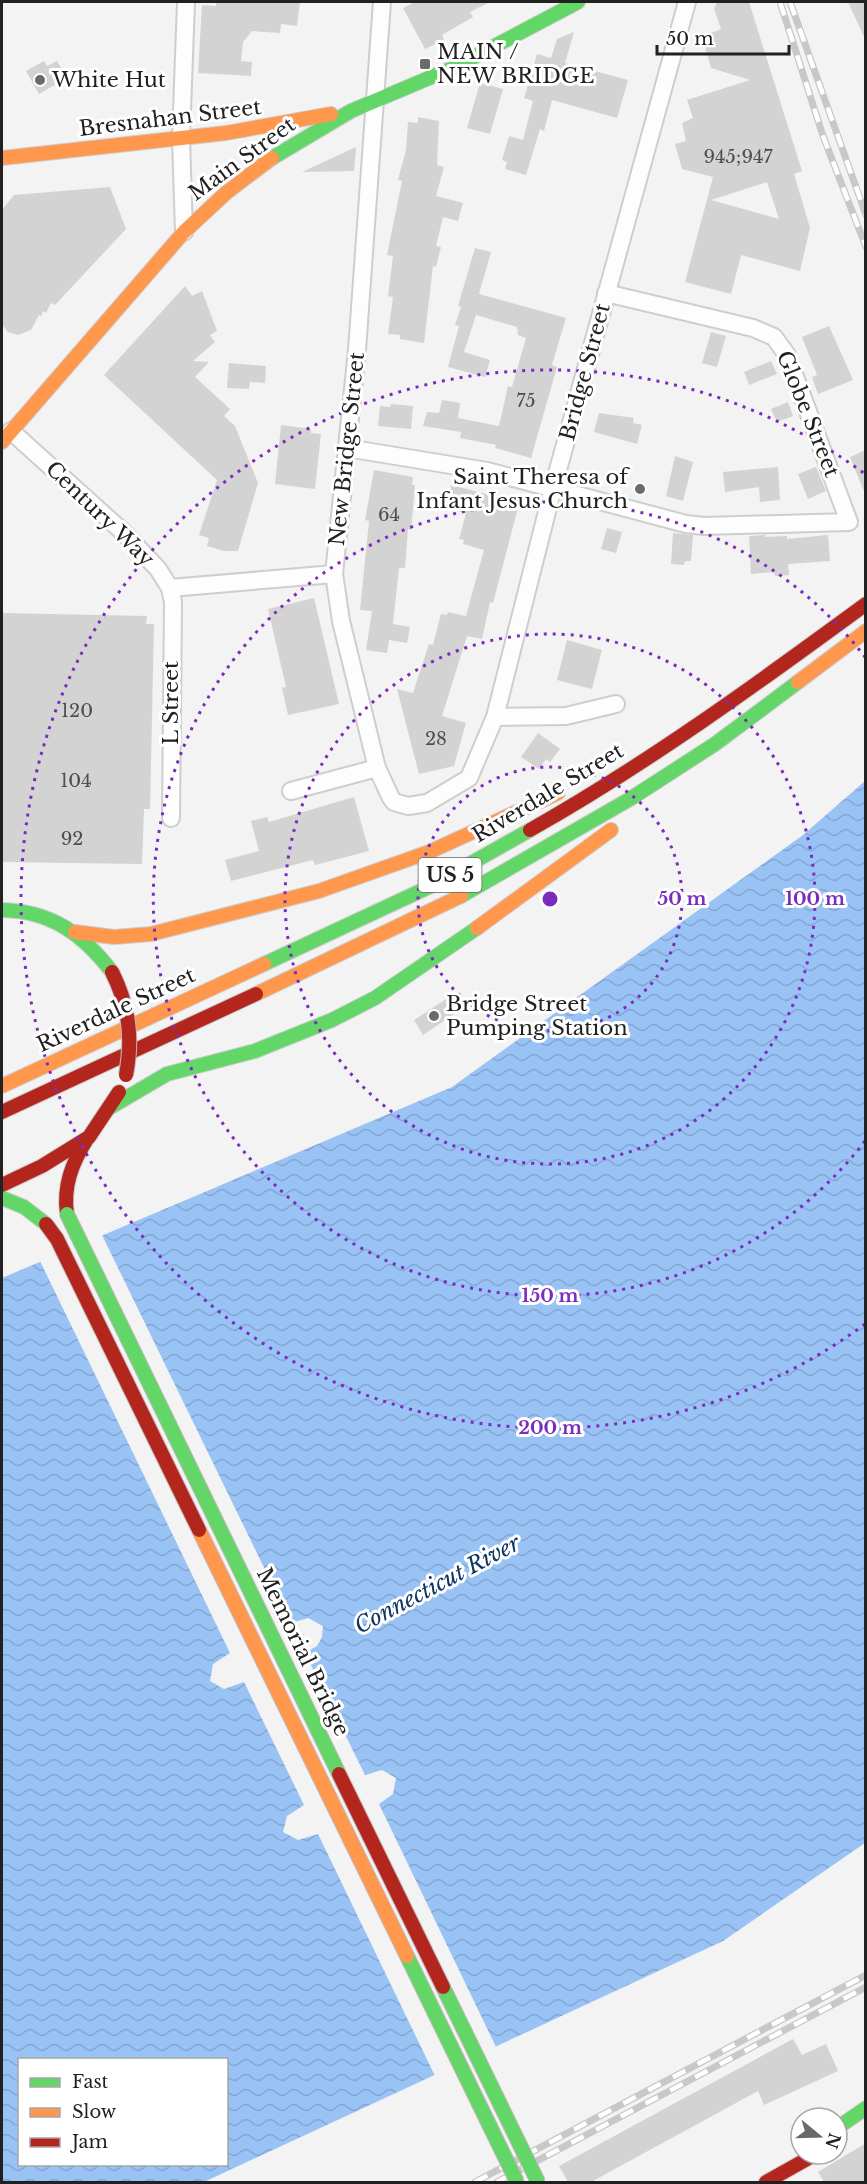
<svg xmlns="http://www.w3.org/2000/svg" width="867" height="2184" font-family="'Libre Baskerville',serif">
  <defs>
    <pattern id="water-waves" width="16" height="10" patternUnits="userSpaceOnUse" patternTransform="scale(1.5)"><rect width="16" height="10" fill="#99c2f5"/><path d="M0 5q4-4 8 0t8 0" fill="none" stroke="#84a6d2"/></pattern>
  </defs>
  <rect width="100%" height="100%" fill="#f3f3f3"/>
  <!-- water -->
  <path fill="url(#water-waves)" fill-rule="evenodd" d="M865,781V1843L723,1941L204,2182H2V1278L452,1087L803,835ZM20,2060H226V2164H20Z"/>
  <!-- pier -->
  <path fill="#f3f3f3" d="M101,1233L291,1623L308,1618L323,1626L322,1637L317,1646L305,1653L365,1775L382,1770L396,1778L393,1794L379,1804L497,2049L436,2078L318,1834L298,1840L283,1832L287,1816L304,1805L244,1682L224,1689L210,1681L213,1664L230,1653L39,1259Z"/>
  <!-- building -->
  <g fill="#d3d3d3" fill-rule="evenodd">
    <path d="M216,2H300L297,26L281,24L280,33L252,31L243,42L241,61L252,62L251,76L198,73L202,5L216,6Z"/>
    <path d="M415,2H490L470,12L473,17L442,35L444,40L425,49L403,8Z"/>
    <path d="M717,2H749L802,171L794,174L810,228L800,271L741,255L731,294L685,282L713,177L682,169L675,144L686,141L682,123L693,118L687,100L750,80L711,68L704,43L711,41L709,34L721,29L714,9ZM767,182L779,219L711,200Z"/>
    <path d="M848,2H866V41Z"/>
    <path d="M574,32L565,63L628,80L617,118L552,100L544,131L540,129L526,175L505,169L507,162L502,160L509,136L523,140L533,101L524,98L537,54L551,58L557,39Z"/>
    <path d="M44,61L47,66L57,61L67,78L39,94L26,71Z"/>
    <path d="M480,83L503,89L490,134L467,128Z"/>
    <path d="M418,117L439,121L437,165L444,167L436,196L463,203L458,221L443,217L436,246L441,247L436,267L433,266L424,343L400,339V335L388,334L393,297L388,296L393,256L387,255L402,181L398,180L406,150L408,122L418,123Z"/>
    <path d="M356,147L354,171L302,172Z"/>
    <path d="M110,187L126,229L55,305L51,303L46,313L43,311L41,317L39,315L31,330L18,335L8,332L2,324V210L14,195Z"/>
    <path d="M475,248L491,252L479,294L566,318L552,365L557,367L531,458L495,448L496,445L460,438L461,432L423,426L427,412L439,413L442,400L460,403L458,418L499,426L508,386L512,387L526,338L518,335L517,327L476,315L464,352L490,360L485,377L448,367L459,326L455,325L461,307L458,306Z"/>
    <path d="M185,286L192,296L202,291L217,331L210,335L215,342L193,361L209,362L195,377L230,409L224,416L235,426L258,483L238,551H224L207,546L209,538L199,535L217,480L104,375Z"/>
    <path d="M829,326L853,380L818,394L812,377L817,375L802,337Z"/>
    <path d="M711,332L726,336L717,367L702,363Z"/>
    <path d="M771,361L777,374L749,385L744,372Z"/>
    <path d="M229,363L266,366L265,383L250,382L249,389L227,388Z"/>
    <path d="M788,402L793,416L777,422L771,409Z"/>
    <path d="M391,404L413,406L411,429L378,426L380,406L390,407Z"/>
    <path d="M599,413L634,418L633,423L642,425L637,444L594,432Z"/>
    <path d="M281,425L311,429V433L321,434L315,489L275,484Z"/>
    <path d="M866,450V494H865L850,457Z"/>
    <path d="M675,456L693,462L683,501L666,496Z"/>
    <path d="M778,467L780,500L760,502L759,487L725,492L723,472Z"/>
    <path d="M816,467L826,491L808,499L798,474Z"/>
    <path d="M374,470L413,477L412,485H415L411,530L408,529L405,568H399L393,624L410,627L407,643L389,640L387,653L366,650L372,611L360,610L369,521L365,520Z"/>
    <path d="M451,485L486,494L487,490L520,500L493,603L490,602L482,639L467,636L442,716L466,723L454,766L419,774L397,689L413,693L429,644L433,645L441,614L447,615L448,612L466,616L484,550L463,544L464,540L459,539L466,513L446,508Z"/>
    <path d="M607,528L622,532L616,553L601,549Z"/>
    <path d="M673,533L693,535L691,561H685L684,565L671,564Z"/>
    <path d="M765,535V537L787,536V539L828,535L830,561L788,564L789,575L775,576L774,572L751,574L749,536Z"/>
    <path d="M314,598L339,704L288,715L282,688L286,687L268,609Z"/>
    <path d="M2,613L147,616L146,624H154L150,809H144L142,864L2,862Z"/>
    <path d="M567,640L602,650L592,689L557,680Z"/>
    <path d="M538,733L560,749L550,762L546,759L539,769L521,757Z"/>
    <path d="M354,797L369,851L315,865L313,860L231,881L225,860L259,851L251,821L267,817L269,822Z"/>
    <path d="M454,994L463,1008L423,1035L414,1020Z"/>
    <path d="M793,2039L802,2055L826,2044L838,2071L764,2105L758,2091L591,2182H568L559,2166Z"/>
    <path d="M866,2143V2182H824L818,2172Z"/>
  </g>
  <g fill="none" stroke-linecap="round" stroke-linejoin="round">
    <!-- street casing -->
    <g stroke="#cecece" stroke-width="20">
      <g id="street">
        <path d="M382,2L357,350L334,574L341,621L377,768L391,798L394,802L408,806L427,803L469,778L495,717L553,488L687,2"/>
        <path d="M184,232L181,138L186,2"/>
        <path d="M11,431L122,531L158,569L170,588L334,574"/>
        <path d="M347,448L487,471L686,524L704,526L849,522L787,355L774,337L753,328L606,293"/>
        <path d="M170,588L173,602L171,818"/>
        <path d="M495,717L566,716L616,704"/>
        <path d="M291,791L377,768"/>
      </g>
    </g>
    <!-- fast casing -->
    <g stroke="#cecece" stroke-width="16">
      <g id="fast">
        <path d="M272,158L351,111L455,67L578,2"/>
        <path d="M461,896L630,799L715,744L798,682"/>
        <path d="M2,910C51,911 83,934 112,972"/>
        <path d="M264,964L429,887L530,830"/>
        <path d="M109,1108L167,1074L255,1051L332,1020L375,998L477,928"/>
        <path d="M2,1198L24,1207L46,1224"/>
        <path d="M837,2128L866,2108"/>
      </g>
    </g>
    <!-- slow casing -->
    <g stroke="#cecece" stroke-width="16">
      <g id="slow">
        <path d="M2,158L226,133L331,114"/>
        <path d="M2,442L184,232L227,192L272,158"/>
        <path d="M798,682L866,631"/>
        <path d="M477,928L611,830"/>
        <path d="M75,932L114,937L151,934L319,891L429,852L558,793"/>
        <path d="M256,994L461,896"/>
        <path d="M2,1086L264,964"/>
        <path d="M804,2159L808,2154"/>
      </g>
    </g>
    <!-- jam casing -->
    <g stroke="#cecece" stroke-width="16">
      <g id="jam">
        <path d="M530,830C647,764 757,684 866,604"/>
        <path d="M2,1112L256,994"/>
        <path d="M2,1185L42,1166L89,1137L119,1092"/>
        <path d="M67,1214C63,1186 72,1163 87,1139"/>
        <path d="M766,2182L816,2154"/>
      </g>
    </g>
    <!-- street -->
    <use href="#street" stroke="#fdfdfd" stroke-width="16"/>
    <!-- fast -->
    <use href="#fast" stroke="#63d668" stroke-width="14"/>
    <!-- slow -->
    <use href="#slow" stroke="#ff974d" stroke-width="14"/>
    <!-- jam -->
    <use href="#jam" stroke="#b3261e" stroke-width="14"/>
    <!-- rail casing -->
    <g stroke="#c8c8c8" stroke-width="7">
      <g id="rail">
        <path d="M780,2L823,136L866,247"/>
        <path d="M790,2L866,215"/>
        <path d="M475,2182L866,1975"/>
        <path d="M497,2182L866,1987"/>
      </g>
    </g>
    <!-- rail -->
    <use href="#rail" stroke="#fff" stroke-width="4.5" stroke-dasharray="14" stroke-linecap="butt"/>
    <!-- fast-bridge casing -->
    <g stroke="#c3b6b9" stroke-width="16" stroke-linecap="butt">
      <g id="fast-bridge">
        <path d="M67,1214L339,1774"/>
        <path d="M407,1956L517,2182"/>
        <path d="M443,1987L538,2182"/>
      </g>
    </g>
    <!-- slow-bridge casing -->
    <g stroke="#c3b6b9" stroke-width="16" stroke-linecap="butt">
      <path id="slow-bridge" d="M199,1530L407,1956"/>
    </g>
    <!-- jam-bridge casing -->
    <g stroke="#c3b6b9" stroke-width="16" stroke-linecap="butt">
      <g id="jam-bridge">
        <path d="M112,972C129,1006 133,1038 126,1075"/>
        <path d="M46,1224L57,1239L199,1530"/>
        <path d="M339,1774L443,1987"/>
      </g>
    </g>
    <!-- fast-bridge -->
    <use href="#fast-bridge" stroke="#63d668" stroke-width="14"/>
    <!-- slow-bridge -->
    <use href="#slow-bridge" stroke="#ff974d" stroke-width="14"/>
    <!-- jam-bridge -->
    <use href="#jam-bridge" stroke="#b3261e" stroke-width="14"/>
  </g>
  <!-- distance rings -->
  <g fill="none" stroke="#7b2cbf" stroke-width="3" stroke-dasharray="3 6">
    <circle cx="550" cy="899" r="132"/>
    <circle cx="550" cy="899" r="265"/>
    <path d="M865 1141A397 397 0 1 1 865 657"/>
    <path d="M865 1324A529 529 0 1 1 865 474"/>
  </g>
  <!-- markers -->
  <g fill="#6a6a6a" stroke="#fff" stroke-width="2">
    <rect x="419" y="58" width="12" height="12" rx="3"/>
    <circle cx="40" cy="80" r="6"/>
    <circle cx="640" cy="489" r="6"/>
    <circle cx="434" cy="1016" r="6"/>
  </g>
  <g text-anchor="middle" stroke-width="6" stroke-linejoin="round" paint-order="stroke">
    <!-- number labels -->
    <g font-size="18" fill="#4e4e4e">
      <text x="738" y="163">945;947</text>
      <text x="526" y="407">75</text>
      <text x="389" y="521">64</text>
      <text x="77" y="717">120</text>
      <text x="436" y="745">28</text>
      <text x="76" y="787">104</text>
      <text x="72" y="845">92</text>
    </g>
    <!-- shield labels -->
    <rect fill="#fff" stroke="#646464" stroke-width="1.5" x="418.5" y="858" width="63" height="34" rx="4.5"/>
    <g font-size="20" font-weight="bold" fill="#212121">
      <text x="450" y="882">US 5</text>
    </g>
    <!-- poi labels -->
    <g font-size="21" fill="#212121" stroke="#fff" text-anchor="start">
      <text x="437" y="59">MAIN /<tspan x="437" dy="24">NEW BRIDGE</tspan></text>
      <text x="52" y="87">White Hut</text>
      <text x="628" y="484" text-anchor="end">Saint Theresa of<tspan x="628" dy="24">Infant Jesus Church</tspan></text>
      <text x="446" y="1011">Bridge Street<tspan x="446" dy="24">Pumping Station</tspan></text>
    </g>
    <!-- street labels -->
    <g font-size="21" fill="#212121" stroke="#fff">
      <text transform="translate(170 118) rotate(-7)" y="7">Bresnahan Street</text>
      <text transform="translate(242 159) rotate(-36)" y="7">Main Street</text>
      <text transform="translate(585 372) rotate(-75)" y="7">Bridge Street</text>
      <text transform="translate(808 414) rotate(68)" y="7">Globe Street</text>
      <text transform="translate(347 449) rotate(-84)" y="7">New Bridge Street</text>
      <text transform="translate(100 514) rotate(44)" y="7">Century Way</text>
      <text transform="translate(171 703) rotate(-90)" y="7">L Street</text>
      <text transform="translate(548 793) rotate(-31)" y="7">Riverdale Street</text>
      <text transform="translate(116 1010) rotate(-25)" y="7">Riverdale Street</text>
      <text transform="translate(303 1652) rotate(64)" y="7">Memorial Bridge</text>
    </g>
    <!-- water labels -->
    <g font-size="22" font-style="italic" fill="#0d3664" stroke="#fff">
      <text transform="translate(437 1584) rotate(-28)" y="8">Connecticut River</text>
    </g>
  </g>
  <circle cx="550" cy="899" r="9" fill="#7b2cbf" stroke="#fff" stroke-width="3"/>
  <g font-size="18" text-anchor="middle" font-weight="bold" fill="#7b2cbf" stroke="#fff" stroke-width="6" stroke-linejoin="round" paint-order="stroke">
    <text x="682" y="905">50 m</text>
    <text x="815" y="905">100 m</text>
    <text x="550" y="1302">150 m</text>
    <text x="550" y="1434">200 m</text>
  </g>
  <!-- border -->
  <rect width="867" height="2184" fill="none" stroke="#212121" stroke-width="6"/>
  <!-- legend -->
  <rect x="18" y="2058" width="210" height="108" fill="#ffffff" stroke="#a6a6a6" stroke-width="1.5"/>
  <rect x="30" y="2078" width="30" height="9" fill="#63d668" stroke="#a6a6a6" stroke-width="1.5"/>
  <text x="72" y="2088" font-size="18" fill="#212121">Fast</text>
  <rect x="30" y="2108" width="30" height="9" fill="#ff974d" stroke="#a6a6a6" stroke-width="1.5"/>
  <text x="72" y="2118" font-size="18" fill="#212121">Slow</text>
  <rect x="30" y="2138" width="30" height="9" fill="#b3261e" stroke="#a6a6a6" stroke-width="1.5"/>
  <text x="72" y="2148" font-size="18" fill="#212121">Jam</text>
  <!-- north arrow -->
  <g transform="translate(819 2136) rotate(109)"><circle r="28" fill="#ffffff" stroke="#a6a6a6" stroke-width="1.5"/>
  <path d="M0-4.5L10 22L0 15L-10 22Z" fill="#6a6a6a"/>
  <text y="-9" font-size="16" font-weight="bold" text-anchor="middle" fill="#212121">N</text>
  </g>
  <!-- scale -->
  <path d="M657 45v9h132v-9" fill="none" stroke="#212121" stroke-width="3"/>
  <text x="666" y="45" font-size="18" fill="#212121" stroke="#ffffff" stroke-width="4.5" paint-order="stroke">50 m</text>
</svg>
